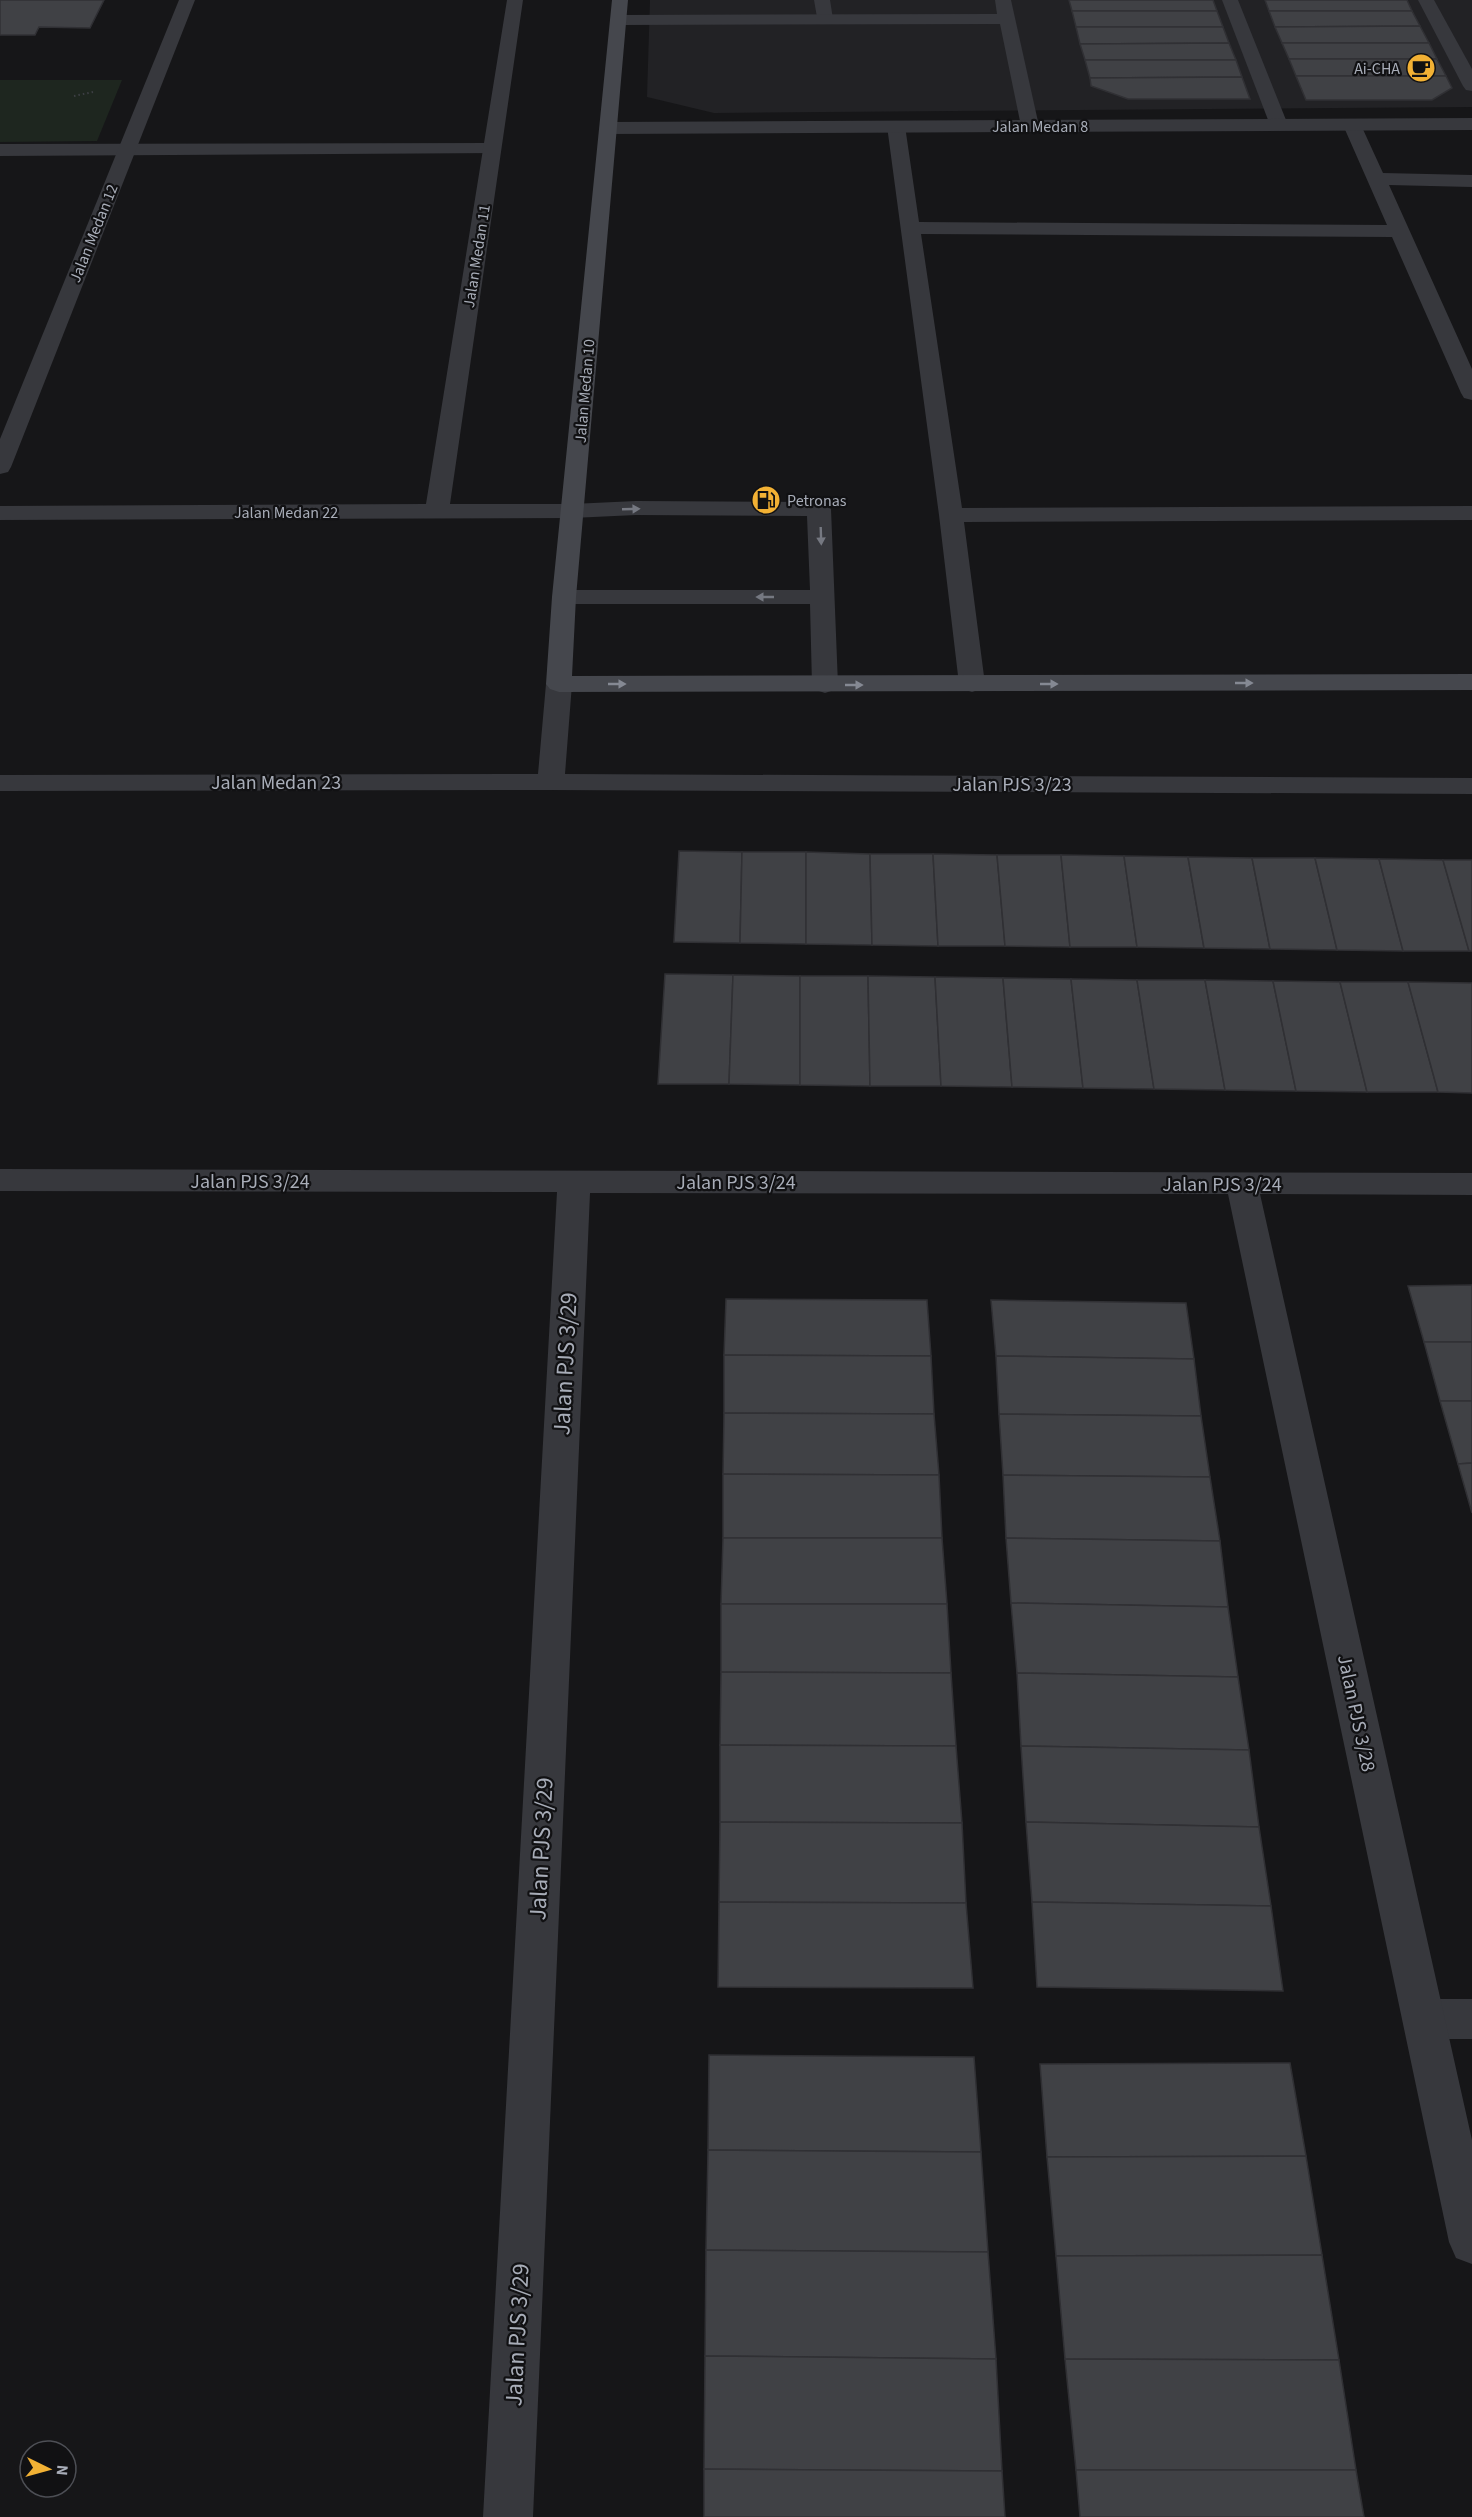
<svg xmlns="http://www.w3.org/2000/svg" width="1472" height="2517" font-family="'Source Sans 3',sans-serif">
  <rect width="100%" height="100%" fill="#161618"/>
  <!-- built -->
  <path fill="#222225" d="M650,0H1472V107L714,113L647,97Z"/>
  <!-- green -->
  <path fill="#1e261f" d="M0,80H122L97,141L0,142Z"/>
  <!-- building -->
  <g fill="#404145" stroke="#303034" stroke-width="1.5">
    <path d="M0,0H104L90,28L39,27L35,35H0Z"/>
    <path d="M1069,0H1213L1217,11H1072Z"/>
    <path d="M1265,0H1407L1412,11H1269Z"/>
    <path d="M1072,11H1217L1223,27H1076Z"/>
    <path d="M1269,11H1412L1420,26L1275,27Z"/>
    <path d="M1420,26L1429,43H1282L1275,27Z"/>
    <path d="M1076,27H1223L1229,43L1080,44Z"/>
    <path d="M1229,43L1236,60H1085L1080,44Z"/>
    <path d="M1282,43H1429L1437,59H1289Z"/>
    <path d="M1289,59H1437L1446,76H1296Z"/>
    <path d="M1085,60H1236L1242,77L1090,78Z"/>
    <path d="M1296,76H1446L1452,88L1432,100H1306Z"/>
    <path d="M1242,77L1250,99H1128L1091,86L1090,78Z"/>
    <path d="M679,851L742,852L740,943L674,942Z"/>
    <path d="M742,852H806V944L740,943Z"/>
    <path d="M806,852L870,854L872,945L806,944Z"/>
    <path d="M870,854H933L938,946L872,945Z"/>
    <path d="M933,854L997,855L1005,946H938Z"/>
    <path d="M997,855H1061L1070,947L1005,946Z"/>
    <path d="M1061,855L1124,856L1137,947H1070Z"/>
    <path d="M1124,856L1188,857L1204,948L1137,947Z"/>
    <path d="M1188,857L1252,858L1270,949L1204,948Z"/>
    <path d="M1252,858H1315L1337,950L1270,949Z"/>
    <path d="M1315,858L1379,859L1403,951L1337,950Z"/>
    <path d="M1379,859L1443,860L1469,951H1403Z"/>
    <path d="M1443,860H1472V951H1469Z"/>
    <path d="M665,974L733,975L729,1084H658Z"/>
    <path d="M733,975L800,976V1085L729,1084Z"/>
    <path d="M800,976H868L870,1086L800,1085Z"/>
    <path d="M868,976L935,977L941,1086H870Z"/>
    <path d="M935,977L1003,978L1012,1087L941,1086Z"/>
    <path d="M1003,978L1071,979L1083,1088L1012,1087Z"/>
    <path d="M1071,979L1137,980L1154,1089L1083,1088Z"/>
    <path d="M1137,980H1205L1225,1090L1154,1089Z"/>
    <path d="M1205,980L1273,981L1296,1091L1225,1090Z"/>
    <path d="M1273,981L1340,982L1367,1092L1296,1091Z"/>
    <path d="M1340,982H1408L1438,1092H1367Z"/>
    <path d="M1408,982L1472,983V1093L1438,1092Z"/>
    <path d="M1472,1285V1342H1424L1408,1286Z"/>
    <path d="M726,1299L927,1300L931,1356L724,1355Z"/>
    <path d="M991,1300L1186,1303L1194,1359L996,1356Z"/>
    <path d="M1424,1342H1472V1401H1440Z"/>
    <path d="M724,1355L931,1356L934,1414L724,1413Z"/>
    <path d="M996,1356L1194,1359L1201,1416L999,1414Z"/>
    <path d="M1440,1401H1472V1463L1458,1464Z"/>
    <path d="M724,1413L934,1414L939,1475L723,1474Z"/>
    <path d="M999,1414L1201,1416L1210,1477L1003,1475Z"/>
    <path d="M1472,1463V1513L1458,1464Z"/>
    <path d="M723,1474L939,1475L942,1538H723Z"/>
    <path d="M1003,1475L1210,1477L1220,1541L1006,1538Z"/>
    <path d="M723,1538H942L947,1604H721Z"/>
    <path d="M1006,1538L1220,1541L1228,1607L1011,1603Z"/>
    <path d="M1011,1603L1228,1607L1238,1677L1017,1673Z"/>
    <path d="M721,1604H947L951,1673L721,1672Z"/>
    <path d="M721,1672L951,1673L956,1746L720,1745Z"/>
    <path d="M1017,1673L1238,1677L1249,1750L1021,1746Z"/>
    <path d="M720,1745L956,1746L962,1823L720,1822Z"/>
    <path d="M1021,1746L1249,1750L1259,1827L1026,1822Z"/>
    <path d="M720,1822L962,1823L966,1903L719,1902Z"/>
    <path d="M1026,1822L1259,1827L1271,1906L1032,1902Z"/>
    <path d="M719,1902L966,1903L973,1988L718,1987Z"/>
    <path d="M1032,1902L1271,1906L1283,1991L1037,1987Z"/>
    <path d="M709,2055L974,2057L981,2152L708,2150Z"/>
    <path d="M1290,2063L1306,2156L1047,2157L1040,2064Z"/>
    <path d="M708,2150L981,2152L988,2252L706,2250Z"/>
    <path d="M1306,2156L1322,2255L1056,2256L1047,2157Z"/>
    <path d="M706,2250L988,2252L996,2359L705,2356Z"/>
    <path d="M1322,2255L1339,2360L1065,2359L1056,2256Z"/>
    <path d="M705,2356L996,2359L1002,2471L704,2469Z"/>
    <path d="M1065,2359L1339,2360L1356,2470H1076Z"/>
    <path d="M704,2469L1002,2471L1005,2517H704Z"/>
    <path d="M1076,2470H1356L1364,2517H1080Z"/>
  </g>
  <g fill="none" stroke-linecap="round" stroke-linejoin="round">
    <!-- path -->
    <path stroke="#3d3f44" stroke-width="2" stroke-dasharray="1.5 3" stroke-linecap="butt" d="M74,96L93,92"/>
    <!-- service -->
    <g fill="#37383d" fill-rule="evenodd">
      <path d="M814,0H830L833,19L830,23H818Z"/>
      <path d="M1222,0H1238L1288,125L1286,129H1272L1270,125Z"/>
      <path d="M1352,119L1359,121L1361,125L1383,173L1472,175V187L1389,185L1472,369V400L1464,398L1461,393L1392,237L921,234L962,508L1472,506V520L964,522L985,684L981,689L972,692L963,689L959,684L939,515L887,126L889,122H903L905,126L919,222L1387,225L1343,125L1345,121Z"/>
      <path d="M492,143L499,145L501,149L499,153L0,156V144Z"/>
      <path d="M636,501L819,502L827,504L831,509L838,685L834,690L825,693L816,690L812,685L810,604H564L555,602L552,597L555,592L564,590H810L807,516L636,515L572,518L564,516L560,511L564,506L572,504Z"/>
      <path d="M1424,1999H1472V2039H1424L1409,2033L1403,2019L1409,2005Z"/>
    </g>
    <!-- minor -->
    <g fill="#37383d" fill-rule="evenodd">
      <path d="M179,0H195L11,467L8,472L0,474V439Z"/>
      <path d="M507,0H523L450,504H572L580,506L584,511L580,516L572,518L0,520V506L426,504Z"/>
      <path d="M995,0H1011L1039,126L1037,130H1023L1021,126L1000,24L619,25L613,24L610,20L613,16L619,15L997,14Z"/>
      <path d="M1418,0H1434L1472,69V91L1466,90L1463,86Z"/>
      <path d="M559,676L568,679L572,684L565,774L1472,778V794L551,790L0,791V775L538,774L546,684L550,679Z"/>
      <path d="M0,1169L1472,1173V1195L1260,1194L1472,2140V2264L1456,2258L1449,2242L1228,1194L590,1193L533,2517H483L557,1192L0,1191Z"/>
    </g>
    <!-- tertiary -->
    <path fill="#37383d" fill-rule="evenodd" d="M1472,118V130L609,134L602,132L600,128L602,124L609,122Z"/>
    <!-- secondary -->
    <path fill="#45474d" fill-rule="evenodd" d="M612,0H628L576,597L572,676L1472,674V690L559,692L550,689L546,684L552,597Z"/>
  </g>
  <!-- one-way arrows -->
  <defs><path id="oneway-solid" d="M-6-.8H1V-3.2L6.5 0L1 3.2V.8H-6Z" transform="scale(1.5)"/></defs>
  <g fill="#757881">
    <use href="#oneway-solid" transform="translate(631 509) rotate(-2)"/>
    <use href="#oneway-solid" transform="translate(821 536) rotate(88)"/>
    <use href="#oneway-solid" transform="translate(765 597) rotate(-180)"/>
  </g>
  <g fill="#858993">
    <use href="#oneway-solid" transform="translate(1244 683)"/>
    <use href="#oneway-solid" transform="translate(617 684)"/>
    <use href="#oneway-solid" transform="translate(1049 684)"/>
    <use href="#oneway-solid" transform="translate(854 685)"/>
  </g>
  <!-- icons -->
  <defs>
    <g id="cafe-disc" transform="scale(1.5)"><circle r="9.5" fill="#f2b134" stroke="#111113"/><path d="M-5.5-4.5H6V0H3Q3 3.5 0 3.5H-2.5Q-5.5 3.5-5.5 0ZM3-3.2v2h1.7v-2ZM-6 4.5H4V6H-6Z" fill="#111"/></g>
    <g id="fuel-disc" transform="scale(1.5)"><circle r="9.5" fill="#f2b134" stroke="#111113"/><path d="M-5.5-6h7V0h2V4h1.3V-2.5L3-4.5l.8-.8L6-3V5H2.5V1h-1V6h-7ZM-4.2-4.7v3.2H.2V-4.7Z" fill="#111"/></g>
  </defs>
  <g fill-rule="evenodd">
    <use href="#cafe-disc" x="1421" y="68"/>
    <use href="#fuel-disc" x="766" y="500"/>
  </g>
  <g text-anchor="middle" stroke-width="4.5" stroke-linejoin="round" paint-order="stroke">
    <!-- far-poi labels -->
    <g font-size="16" fill="#a8adb8" stroke="#111113" text-anchor="end">
      <text x="1400" y="74">Ai-CHA</text>
      <text x="787" y="506" text-anchor="start">Petronas</text>
    </g>
    <!-- far-street labels -->
    <g font-size="16" fill="#a8adb8" stroke="#111113">
      <text x="1040" y="132">Jalan Medan 8</text>
      <text transform="translate(93 233) rotate(-68)" y="6">Jalan Medan 12</text>
      <text transform="translate(476 256) rotate(-81)" y="6">Jalan Medan 11</text>
      <text transform="translate(584 391) rotate(-85)" y="6">Jalan Medan 10</text>
      <text x="286" y="518">Jalan Medan 22</text>
    </g>
    <!-- street labels -->
    <g font-size="20" fill="#a8adb8" stroke="#111113">
      <text x="276" y="789">Jalan Medan 23</text>
      <text x="1012" y="791">Jalan PJS 3/23</text>
      <text x="250" y="1188">Jalan PJS 3/24</text>
      <text x="736" y="1189">Jalan PJS 3/24</text>
      <text x="1222" y="1191">Jalan PJS 3/24</text>
      <text transform="translate(1357 1713) rotate(78)" y="7">Jalan PJS 3/28</text>
    </g>
    <!-- near-street labels -->
    <g font-size="24" fill="#a8adb8" stroke="#111113">
      <text transform="translate(565 1364) rotate(-87)" y="8">Jalan PJS 3/29</text>
      <text transform="translate(541 1849) rotate(-87)" y="8">Jalan PJS 3/29</text>
      <text transform="translate(517 2335) rotate(-87)" y="8">Jalan PJS 3/29</text>
    </g>
  </g>
  <!-- north arrow -->
  <g transform="translate(48 2469) rotate(95)"><circle r="28" fill="#111113" stroke="#4d4f55" stroke-width="1.5"/>
  <path d="M0-4.5L10 22L0 15L-10 22Z" fill="#f2b134"/>
  <text y="-9" font-size="16" font-weight="bold" text-anchor="middle" fill="#a8adb8">N</text>
  </g>
</svg>
